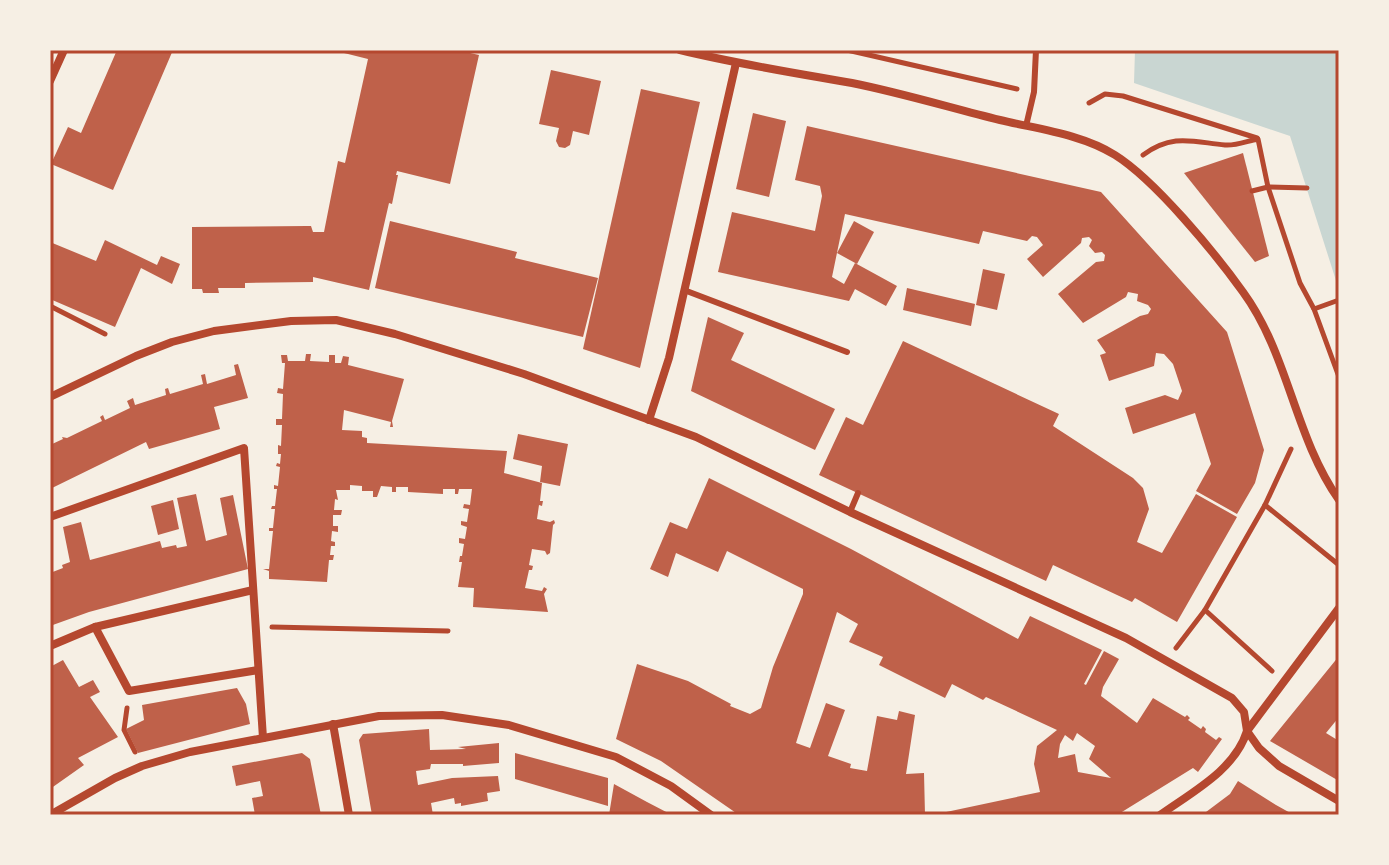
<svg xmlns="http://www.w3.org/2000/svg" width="1389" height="865" font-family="'Fira Sans Condensed',sans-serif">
  <rect width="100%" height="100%" fill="#f6efe4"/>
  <!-- water -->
  <path fill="#c9d6d2" d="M1135,50H1339V290L1290,136L1134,83Z"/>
  <!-- building -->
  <g fill="#bf614a" fill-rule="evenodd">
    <path d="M117,50H173L113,190L51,164L68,127L81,133Z"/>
    <path d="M332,50H457L479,55L450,184L397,171L396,175H398L392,204L389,203L369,290L313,277V282L245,283V288H218L219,293H203L202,289H192V227L307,226H311L313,232H324L338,161L345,163L368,59Z"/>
    <path d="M551,70L601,81L589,135L573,131L570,145L565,148L559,147L556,141L559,128L539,124Z"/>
    <path d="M641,89L700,102L640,368L583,349Z"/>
    <path d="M753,113L786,121L769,197L736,189Z"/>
    <path d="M807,126L1101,192L1227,332L1264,450L1255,483L1237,514L1196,491L1211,464L1195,413L1133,434L1125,408L1165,395L1178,400L1182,391L1173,364L1164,354L1156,353L1154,366L1109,381L1100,355L1106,353L1097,340L1140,316L1148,314L1151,309L1148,305L1137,301L1138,294L1128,292L1126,297L1083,323L1058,294L1096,262L1104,261L1105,255L1102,252L1095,253L1089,246L1092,240L1089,237L1082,238L1081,243L1043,277L1027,259L1043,245L1037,237L1032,236L1027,241L983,231L979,244L845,214L832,277L844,284L855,263L897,286L886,306L855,289L849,301L718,272L732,212L815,231L822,196L820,186L795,180Z"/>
    <path d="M1243,153L1269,256L1255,262L1184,173Z"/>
    <path d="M390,221L517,252L515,258L598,278L583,337L375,288Z"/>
    <path d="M854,221L874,232L857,264L837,253Z"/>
    <path d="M105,240L157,265L161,256L180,264L172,284L141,268L115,327L50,299V242L96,261Z"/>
    <path d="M983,269L1005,274L997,310L976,305Z"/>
    <path d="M907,288L975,304L971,326L903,310Z"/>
    <path d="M708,317L744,333L731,360L835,409L815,450L691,391Z"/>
    <path d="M903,341L1059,414L1053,426L1133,478L1143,488L1149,509L1137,542L1162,553L1196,494L1237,517L1177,622L1135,598L1132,602L1053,565L1046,581L819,475L846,417L863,425Z"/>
    <path d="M306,354H311L310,361L329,362V355H335V363H341L343,356L349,357L348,365L404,379L392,421L393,427H390L391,422L344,410L342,430L362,431V437L367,438V443L507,451L504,473L542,483L540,501H543L542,506L539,505L537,519L550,522L554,520L555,523L553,525L550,553L547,555L545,551L532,549L529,565L533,566L532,570H529L525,588L542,591L544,587L547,589L544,594L548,612L473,607L474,588L458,587L462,562H459L460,556H462L464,544L459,543V538L465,539L467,527L461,525V521L467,522L469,509L463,508L464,504L470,505L472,489H459L458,494H455V489H443V494L408,492V487H396V492H392V487L381,486L377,497H373V491H362V486L350,485V490H336L338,500L335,499L334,510H342L341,515H333V526H338V532L332,531L331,541L335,542V546H331L330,555H334L333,560H329L327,582L269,579V571L263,569H269L273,531H269V528H273L275,509H271L272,506H275L277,489H274V485L278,486L280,467L276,466L277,463L280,464L281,454H278V445L281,446L282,425H276V419H282L283,394L277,393L278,388L283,389L285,363H282L281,355H287L288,361H305Z"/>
    <path d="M238,364L248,398L214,407L220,429L149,449L146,442L50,489V445L63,439L62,437L67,438L102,421L100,417L103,415L105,420L130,408L127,401L133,398L135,405L166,395L165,389L168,388L170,394L203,384L201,375L205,374L207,384L236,375L234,365Z"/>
    <path d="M518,434L568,444L560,486L540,482L542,466L513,459Z"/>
    <path d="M709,478L851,549L1018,639L1030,616L1102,650L1084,684L1086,685L1104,651L1119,659L1103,687L1101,696L1137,723L1153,698L1185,717L1187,715L1190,718L1188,720L1201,729L1203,726L1206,729L1205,732L1216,740L1219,737L1222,739L1198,772L1193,768L1117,815H932L1040,792L1034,764L1037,746L1057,730L986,697L983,700L952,684L945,698L879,665L883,657L849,642L858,624L837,612L796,743L810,748L826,703L845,710L828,756L851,764L850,768L867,771L877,716L897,720L899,711L915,715L906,774L924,773L925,815H739L661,761L616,739L637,664L688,681L731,704L730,706L750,714L761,708L773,667L803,594V589L727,551L718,572L676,553L668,577L650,569L670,522L687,529ZM1077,733L1095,746L1089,759L1111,778L1078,772L1075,754L1058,758L1060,744L1065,735L1073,741Z"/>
    <path d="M196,494L206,541L227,535L220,498L233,495L248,569L89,612L50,626V573L63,568L62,565L70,562L63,527L81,522L90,560L160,541L162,548L176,545L177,548L187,546L177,498Z"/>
    <path d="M173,500L179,529L158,535L151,506Z"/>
    <path d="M1339,656V717L1326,733L1339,741V781L1270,741Z"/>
    <path d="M63,660L79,687L93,680L100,692L90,697L118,737L78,758L84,765L50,789V667Z"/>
    <path d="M237,688L246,704L250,724L138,753L126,729L144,720L142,705Z"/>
    <path d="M429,729L430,750L466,749L458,747L499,743V763L463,766V764H431L430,769L416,771L418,785L452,778L498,776L500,791L487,793L488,801L461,806V803L455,804L454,798L431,803L433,815H372L359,740L363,734Z"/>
    <path d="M302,753L310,759L321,815H255L252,798L263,796L260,781L236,786L232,766Z"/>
    <path d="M515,753L608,778V806L515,779Z"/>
    <path d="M1238,781L1276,805L1294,815H1237L1233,812L1230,815H1202L1230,794Z"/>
    <path d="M614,784L647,802L672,815H609Z"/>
  </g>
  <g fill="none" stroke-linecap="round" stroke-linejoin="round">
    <!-- path -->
    <g stroke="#b5482f" stroke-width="5">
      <path d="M847,50L1017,89"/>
      <path d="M1089,103L1105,94L1123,96L1257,138"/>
      <path d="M1143,155C1173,133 1193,142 1225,145C1236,146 1247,141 1258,139L1268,187L1300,283L1314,309L1339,377"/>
      <path d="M1252,191L1268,187L1307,188"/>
      <path d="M50,306L105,334"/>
      <path d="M1314,309L1339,300"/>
      <path d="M1265,505L1339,565"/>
      <path d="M1205,610L1272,671"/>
      <path d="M272,627L448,631"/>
      <path d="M1176,648L1205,610L1265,505L1291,449"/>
      <path d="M127,708L124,730L135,752"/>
    </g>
    <!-- service -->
    <g stroke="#b5482f" stroke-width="6">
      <path d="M1026,126L1034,92L1036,50"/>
      <path d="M684,290L847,352"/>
      <path d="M850,512L858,493"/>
    </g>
    <!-- minor -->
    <g stroke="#b5482f" stroke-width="8">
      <path d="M680,50C737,64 795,73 852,83C902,93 951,108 1000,120C1037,129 1082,134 1115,155C1155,180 1215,253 1243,292C1289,355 1294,436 1339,500"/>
      <path d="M50,81L64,50"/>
      <path d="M50,397L136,356L172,342L214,331L291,321L336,320L395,334L524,374L696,437L850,512L1126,638L1232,698L1244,712L1247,731L1259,748L1279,766L1339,801"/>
      <path d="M649,420L669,358L736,63"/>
      <path d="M50,517L244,448L263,738"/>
      <path d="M95,627L129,691L258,670"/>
      <path d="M50,646L95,627L253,590"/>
      <path d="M333,724L349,815"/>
      <path d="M50,815L115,778L142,766L190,752L379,716L442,715L509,725L616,757L671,786L711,815"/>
      <path d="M1160,815C1192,792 1235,770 1247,731L1339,608"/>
    </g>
  </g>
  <!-- border -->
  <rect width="1389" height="865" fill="none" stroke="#f6efe4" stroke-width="104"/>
  <rect x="52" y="52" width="1285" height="761" fill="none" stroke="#b5482f" stroke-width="3"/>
</svg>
